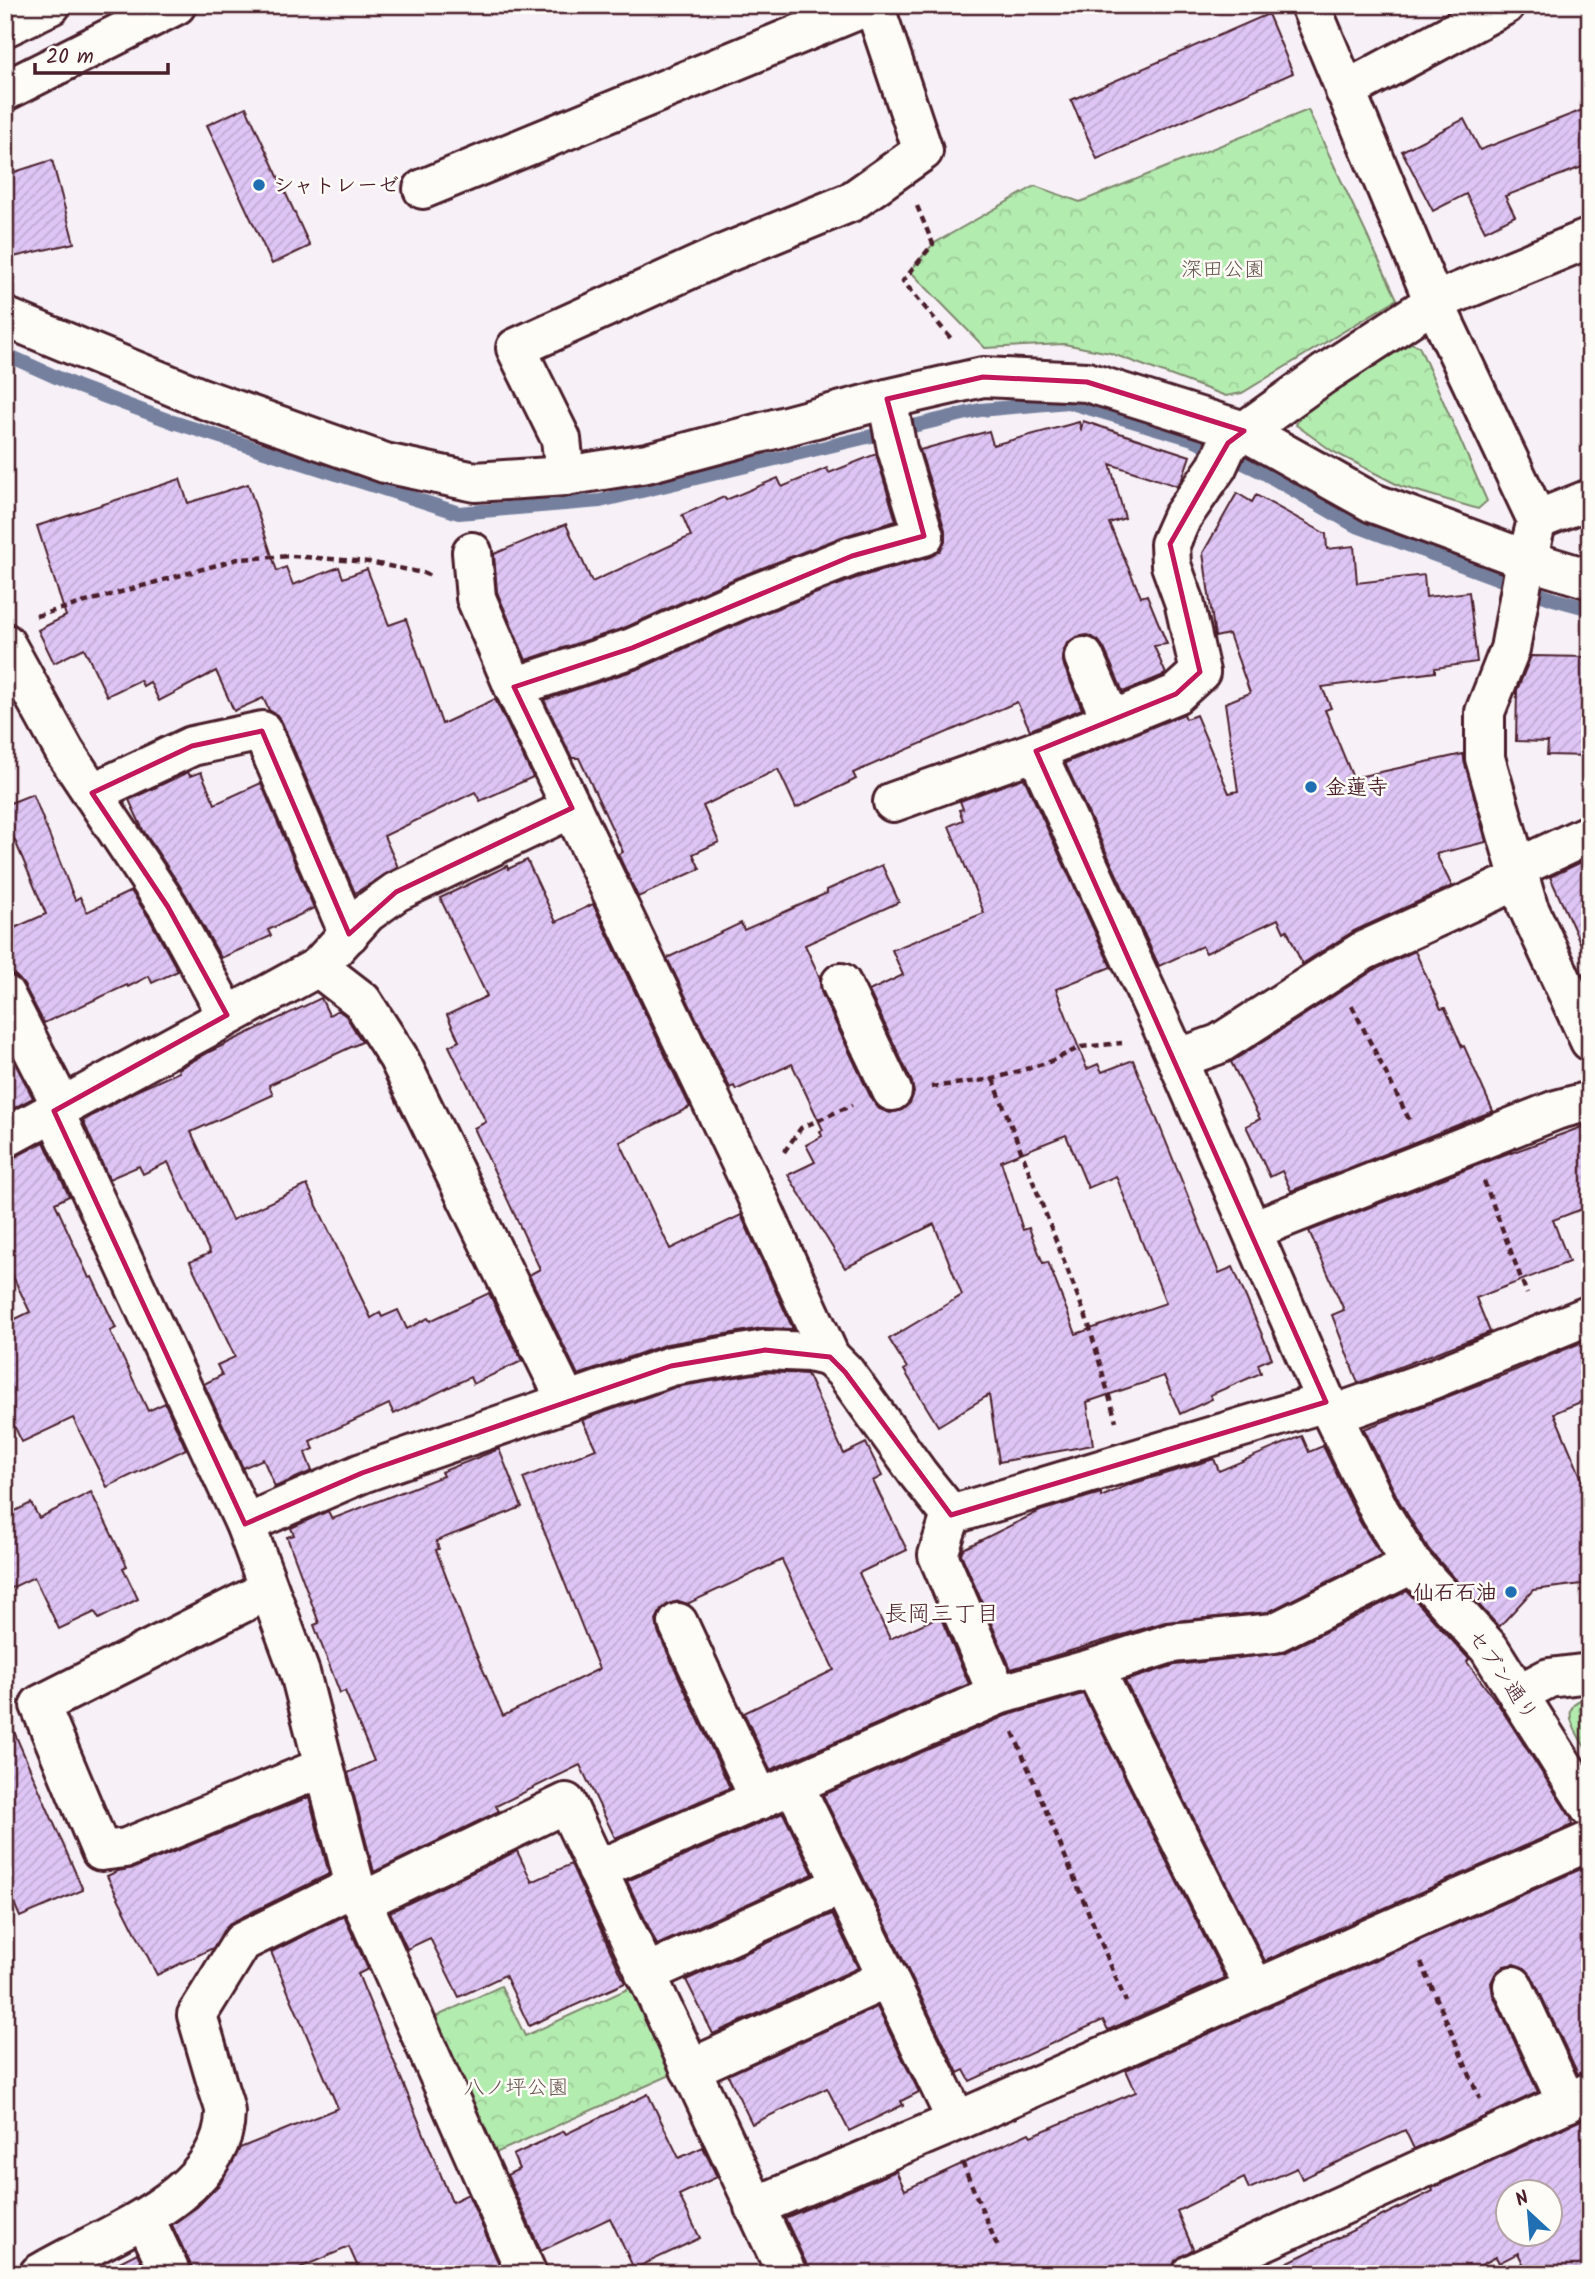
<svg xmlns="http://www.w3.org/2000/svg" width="1595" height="2279" font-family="Kalam,'Klee One',sans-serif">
  <defs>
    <pattern id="park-crowns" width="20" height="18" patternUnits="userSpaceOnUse" patternTransform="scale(1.75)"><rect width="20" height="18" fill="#b3ecaf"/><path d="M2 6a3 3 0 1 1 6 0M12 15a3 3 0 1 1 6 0" fill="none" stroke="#9bca97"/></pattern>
    <pattern id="building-hatch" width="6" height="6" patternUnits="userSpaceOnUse" patternTransform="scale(1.75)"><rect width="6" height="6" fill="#dec5f5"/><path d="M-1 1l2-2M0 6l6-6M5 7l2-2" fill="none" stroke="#c0a9d2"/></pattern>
  </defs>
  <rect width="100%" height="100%" fill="#f7f1f7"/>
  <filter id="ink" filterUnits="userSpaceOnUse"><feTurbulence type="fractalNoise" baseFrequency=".0143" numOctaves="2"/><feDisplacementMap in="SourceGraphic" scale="14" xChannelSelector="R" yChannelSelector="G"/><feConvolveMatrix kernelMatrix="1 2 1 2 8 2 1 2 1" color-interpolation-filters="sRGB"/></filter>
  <g filter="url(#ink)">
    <!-- park -->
    <g fill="url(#park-crowns)" stroke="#7e866d" stroke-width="2">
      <path d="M1308,110L1397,299L1242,393L1226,396L1110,353L1064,344L985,348L910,271L933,244L1035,186L1080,202Z"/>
      <path d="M1411,343L1419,346L1487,501L1478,509L1400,486L1332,451L1296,425L1303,410Z"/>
      <path d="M1590,1696V1755C1578,1735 1553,1705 1590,1696Z"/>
      <path d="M501,1986L525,2036L634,1986L675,2073L489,2156L429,2020Z"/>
    </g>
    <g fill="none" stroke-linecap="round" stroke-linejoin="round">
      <!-- stream -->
      <path stroke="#75809f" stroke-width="14" d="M5,354L76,386L173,422L459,513L600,501L980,410L1068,402L1193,439L1264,473L1354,525L1553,599L1590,609"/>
    </g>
    <!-- building -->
    <g fill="url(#building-hatch)" stroke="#4a1f2b" stroke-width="2" fill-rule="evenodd">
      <path d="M1268,14L1293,73L1097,159L1071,100Z"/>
      <path d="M246,107L310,246L272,264L207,125Z"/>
      <path d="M1590,107V164L1505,196L1515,216L1485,231L1466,194L1433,211L1402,151L1464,119L1480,150Z"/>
      <path d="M52,160L74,243L5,259V175Z"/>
      <path d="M1083,421L1190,456L1182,479L1177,486L1110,464L1125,518L1109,523L1141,597L1147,595L1167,644L1154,646L1166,674L1123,692L1104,648L1098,640L1087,635L1076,637L1067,643L1062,655L1064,666L1082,709L1030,730L1017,702L853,773L856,779L850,782L796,808L778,769L703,806L719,842L693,854L700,869L638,897L618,854L623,852L579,758H572L544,700L641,668L752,618L859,577L930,557L940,551L945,542V530L920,450L989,431L993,445L1079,422L1081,429Z"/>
      <path d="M876,454L896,521L844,536L736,578L624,628L526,660L497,592L494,554L566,524L592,582L691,536L682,515L724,497L726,500L778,478L782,487L827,468L829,473Z"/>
      <path d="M180,479L188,503L248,484L277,571L286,567L293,585L339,567L343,578L367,569L389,625L406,619L442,724L495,699L533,777L480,801L475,792L384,836L398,867L355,893L282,722L277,715L269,710L263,698L234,711L216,671L159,701L150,682L143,686L140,680L107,696L84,648L54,663L38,630L66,616L37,526Z"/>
      <path d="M1237,493L1252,502L1256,495L1326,534L1327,549L1354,546L1357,583L1424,575L1426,597L1469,592L1477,662L1435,668V672L1322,687L1331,708L1325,710L1353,778L1463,754L1486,842L1436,854L1452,886L1354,931L1302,964L1287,930L1284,932L1278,919L1206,953L1202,946L1159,966L1065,763L1184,714L1186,719L1196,715L1229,793L1238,791L1225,703L1250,693L1229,634L1215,637L1203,553Z"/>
      <path d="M1531,656L1590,657V756L1547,755L1548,742L1516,741L1517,690Z"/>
      <path d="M188,772L190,776L201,772L215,804L261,783L314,908L268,930L271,936L221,958L186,895L143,830L129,800Z"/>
      <path d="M1024,778L1111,967L1056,989L1087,1069L1098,1064L1102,1072L1133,1060L1219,1273L1233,1267L1272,1358L1258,1364L1261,1373L1210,1395L1212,1399L1180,1414L1164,1376L1087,1402L1093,1445L999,1462L989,1395L938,1426L904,1370L907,1368L889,1339L962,1295L934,1224L845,1268L788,1175L815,1162L806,1145L822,1136L820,1131L823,1130L792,1064L736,1090L734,1086L730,1088L667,958L741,923L744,930L827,893V890L882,865L899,902L805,945L820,978L821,992L872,1100L879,1109L890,1113L902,1110L910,1103L914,1093L912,1082L869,991L903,975L892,950L984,913L949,826L963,820L959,810L963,809L960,801ZM1066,1135L1088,1188L1116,1176L1166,1303L1076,1334L1048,1262L1043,1263L1029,1228L1023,1230L1001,1161Z"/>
      <path d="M33,794L75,900L80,897L87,912L131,891L149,918L178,971L152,983L149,976L128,987L127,985L44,1023L24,985L16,976L5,973V932L46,914L5,817V805Z"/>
      <path d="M1590,858V964L1550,877Z"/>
      <path d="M527,860L556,922L593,904L690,1107L620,1142L670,1249L741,1215L793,1329L762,1328L667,1344L578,1375L529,1275L540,1269L474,1128L486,1122L449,1046L459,1041L447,1015L487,996L440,898L507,866L508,869Z"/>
      <path d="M1415,951L1441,1009L1445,1008L1462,1047L1464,1046L1493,1111L1291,1191L1282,1171L1270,1177L1246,1126L1260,1119L1231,1062L1374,970Z"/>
      <path d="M321,998L329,1015L338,1010L346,1016L362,1042L269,1085L273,1095L191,1132L232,1220L307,1185L371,1318L380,1313L382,1317L398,1310L407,1329L428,1318L430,1321L489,1293L522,1361L473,1384L470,1377L394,1414L389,1404L310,1441L314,1449L305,1453L312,1471L275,1487L263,1459L243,1468L204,1384L222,1375L217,1365L235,1357L190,1262L210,1253L168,1162L143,1174L139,1166L109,1179L83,1121L136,1091L179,1072L178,1069L209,1052Z"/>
      <path d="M5,1044L33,1098L5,1113Z"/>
      <path d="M1590,1124V1206L1553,1220L1569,1262L1476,1298L1490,1332L1358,1383L1332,1315L1344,1310L1309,1231L1511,1152V1153Z"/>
      <path d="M44,1142L69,1196L55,1203L89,1278L92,1277L116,1328L110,1331L148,1411L165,1403L186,1449L107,1487L73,1418L22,1442L5,1407V1324L30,1312L5,1260V1160L15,1157Z"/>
      <path d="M1590,1339V1398L1554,1413L1590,1498V1583L1533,1590L1499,1627L1430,1551L1399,1501L1364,1429L1506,1374Z"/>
      <path d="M766,1372L807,1374L844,1454L866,1443L882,1476L873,1481L907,1550L859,1573L890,1639L940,1616L969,1684L770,1770L744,1713L834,1670L782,1560L687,1604L679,1601L668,1604L661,1610L656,1620L658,1632L730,1788L615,1838L580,1765L496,1806L499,1811L374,1872L348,1773L374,1761L345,1691L340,1693L314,1625L319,1623L287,1537L294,1535L291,1528L328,1511L332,1519L443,1476L441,1472L499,1449L522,1507L436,1541L439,1549L436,1550L471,1642L503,1716L599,1669L523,1478L596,1449L582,1420L676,1387Z"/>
      <path d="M1302,1436L1309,1452L1323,1446L1360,1522L1381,1555L1268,1612L1165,1622L1011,1669L961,1554L963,1549L1040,1511L1101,1493V1497L1128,1485L1214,1459L1219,1471Z"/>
      <path d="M91,1492L127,1566L123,1568L138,1599L99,1619L95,1612L59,1629L34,1577L5,1591V1516L31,1503L39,1518Z"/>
      <path d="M1407,1591L1469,1659L1467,1662L1498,1704L1571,1818L1572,1825L1265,1961L1125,1681L1175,1665L1283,1653Z"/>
      <path d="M1083,1694L1225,1978L1108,2030L1103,2020L970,2081L964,2070L958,2073L823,1795L1005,1716Z"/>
      <path d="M5,1711L83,1890L20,1917L5,1882Z"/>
      <path d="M309,1797L329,1874L232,1922L223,1931L213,1948L157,1975L107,1876L118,1871L134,1868Z"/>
      <path d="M783,1813L813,1874L657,1945L627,1881Z"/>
      <path d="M517,1851L532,1882L571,1864L625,1983L529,2026L505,1975L459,1997L430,1938L407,1949L390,1912Z"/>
      <path d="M1590,1865V2071L1578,2074L1532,1976L1525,1968L1514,1964L1504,1966L1495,1974L1491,1983L1493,1995L1538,2092L1414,2149L1405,2130L1302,2179L1297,2168L1249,2189L1244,2178L1177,2211L1193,2249L1175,2261L1170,2274H809L807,2265L785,2218L896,2171L905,2190L1029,2133L1031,2136L1136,2092L1126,2070Z"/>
      <path d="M832,1914L858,1968L713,2034L686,1980Z"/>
      <path d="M344,1916L368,1969L358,1974L452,2202L468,2194L502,2271L495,2274H361L349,2247L285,2274H193L191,2265L172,2225L197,2207L220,2184L240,2148L338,2108L271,1952Z"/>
      <path d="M877,2007L919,2092L901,2101L903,2105L849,2131L827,2088L752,2124L728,2075Z"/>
      <path d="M648,2094L679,2158L703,2147L717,2177L679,2195L700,2238L634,2269L610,2218L541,2251L507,2175L519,2169L513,2155L564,2131L566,2134Z"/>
      <path d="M1590,2116V2274H1528L1518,2253L1499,2263L1496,2257L1465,2274H1264L1433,2191L1432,2188ZM1508,2192H1550V2234H1508Z"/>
      <path d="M137,2253L147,2274H96Z"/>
    </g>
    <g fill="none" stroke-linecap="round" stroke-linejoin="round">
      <!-- minor casing -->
      <g stroke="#4a1f2b" stroke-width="44">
        <g id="minor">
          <path d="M1310,5L1434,302L1537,520L1523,576L1510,649L1485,712V758L1528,907L1590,1041"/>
          <path d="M1345,91L1505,5"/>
          <path d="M423,189L870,5"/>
          <path d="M1590,238L1434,302L1324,374L1228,443L1217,467L1182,517L1170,544L1171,565L1184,601L1200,672L1176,694L1036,751L1177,1059L1326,1402L1380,1512L1412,1564L1489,1648L1590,1808"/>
          <path d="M5,317L201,398L385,463L475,482L565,476L647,463L887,399L983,377L1087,382L1244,431L1373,503L1527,560L1590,579"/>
          <path d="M565,476L561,439L516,348L721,255L851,202L923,151L874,5"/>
          <path d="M1537,520L1590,499"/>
          <path d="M472,552L476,598L514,687L754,1190L830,1357L845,1372L919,1475L951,1515L1326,1402"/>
          <path d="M5,643L65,752L168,907L227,1015"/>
          <path d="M1084,657L1111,720"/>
          <path d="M514,687L632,648L744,598L852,556L924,536L897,449L887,399"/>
          <path d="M92,793L192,746L262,731L349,934"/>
          <path d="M893,802L1036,751"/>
          <path d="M1517,868L1590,834"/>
          <path d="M318,967L362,1001L398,1057L567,1402"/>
          <path d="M841,983L892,1091"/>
          <path d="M5,995L62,1107"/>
          <path d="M1177,1059L1219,1044L1363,951L1520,879"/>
          <path d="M54,1111L245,1524L300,1673L355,1886L527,2274"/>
          <path d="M5,1138L318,967L367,913L396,892L572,808"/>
          <path d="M1253,1230L1556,1110L1590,1101"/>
          <path d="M1333,1415L1428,1381L1590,1315"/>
          <path d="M951,1515L938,1555L998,1695"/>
          <path d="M245,1524L362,1473L671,1366L765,1350L809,1352L830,1357"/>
          <path d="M268,1590L40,1705L101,1851L126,1848L324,1767"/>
          <path d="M678,1623L760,1800"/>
          <path d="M1094,1668L1255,1989"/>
          <path d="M1518,1694L1549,1678L1590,1673"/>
          <path d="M794,1785L957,2121"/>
          <path d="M597,1870L998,1695L1094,1668L1171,1643L1274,1633L1412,1564"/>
          <path d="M361,1902L566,1803L787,2274"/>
          <path d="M645,1974L842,1885"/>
          <path d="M1513,1986L1567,2103"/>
          <path d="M690,2069L888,1978"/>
          <path d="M754,2207L946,2126L1590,1841"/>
          <path d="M145,2219L171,2274"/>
          <path d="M39,2274C99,2237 224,2197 225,2113C225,2105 220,2095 218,2087C211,2063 204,2039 197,2015L242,1942L355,1886"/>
          <path d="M1192,2274L1590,2092"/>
        </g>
      </g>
      <!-- major casing -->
      <g stroke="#4a1f2b" stroke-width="44">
        <g id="major">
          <path d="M5,27L51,5"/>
          <path d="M5,91L176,5"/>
        </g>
      </g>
      <!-- path -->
      <g stroke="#4a1f2b" stroke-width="4.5" stroke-dasharray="7 5" stroke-linecap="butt">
        <path d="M917,206L933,244L903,281L953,341"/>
        <path d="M36,616L238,559L292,556L369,562L423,573L433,577"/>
        <path d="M1352,1006L1411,1123"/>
        <path d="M993,1079L1089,1325L1116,1421"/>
        <path d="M931,1087L993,1079L1049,1062L1081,1047L1122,1043"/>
        <path d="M784,1152L801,1128L852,1105"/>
        <path d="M1484,1181L1527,1294"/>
        <path d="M1013,1732L1126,2002"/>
        <path d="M1421,1962L1480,2099"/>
        <path d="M962,2162L999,2250"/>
      </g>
      <!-- minor -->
      <use href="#minor" stroke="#fdfcf7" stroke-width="38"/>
      <!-- major -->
      <use href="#major" stroke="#fdfcf7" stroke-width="38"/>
    </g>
  </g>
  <!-- marked area -->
  <path fill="none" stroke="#c2185b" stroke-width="5" stroke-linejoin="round" d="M983,377L1087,382L1244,431L1228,443L1170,544L1200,672L1176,694L1036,751L1326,1402L951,1515L845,1372L830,1357L765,1350L671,1366L362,1473L245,1524L54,1111L227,1015L168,907L92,793L192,746L262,731L349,934L396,892L572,808L514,687L632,648L852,556L924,536L887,399Z"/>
  <!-- markers -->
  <g fill="#1f6fb2" stroke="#fdfcf7" stroke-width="2.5">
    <circle cx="259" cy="185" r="7"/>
    <circle cx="1311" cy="787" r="7"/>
    <circle cx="1511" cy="1592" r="7"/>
  </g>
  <g text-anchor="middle" stroke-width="5" stroke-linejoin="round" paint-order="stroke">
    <!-- poi labels -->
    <g font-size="21" font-weight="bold" fill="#4a1f2b" stroke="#fdfcf7" text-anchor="start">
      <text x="273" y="192">シャトレーゼ</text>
      <text x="1325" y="794">金蓮寺</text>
      <text x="1497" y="1599" text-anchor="end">仙石石油</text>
    </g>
    <!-- park labels -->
    <g font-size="21" fill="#64524c" stroke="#fdfcf7">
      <text x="1223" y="276">深田公園</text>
      <text x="516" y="2094">八ノ坪公園</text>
    </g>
    <!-- street labels -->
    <g font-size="21" fill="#4a1f2b" stroke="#fdfcf7">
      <text transform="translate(1503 1675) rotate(55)" y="7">セブン通り</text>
    </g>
    <!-- neighbourhood labels -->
    <g font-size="23" fill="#4a1f2b" stroke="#fdfcf7">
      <text x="942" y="1621">長岡三丁目</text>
    </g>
  </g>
  <!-- margin -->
  <rect width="1595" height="2279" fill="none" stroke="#fdfcf7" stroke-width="28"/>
  <rect x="14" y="14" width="1567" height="2251" fill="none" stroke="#4a1f2b" stroke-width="2.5" filter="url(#ink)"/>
  <!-- north arrow -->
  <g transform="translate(1529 2213) rotate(334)"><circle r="33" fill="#fdfcf7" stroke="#b5a4a5" stroke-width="2"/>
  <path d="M0-5L12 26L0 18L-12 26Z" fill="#1f6fb2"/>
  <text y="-10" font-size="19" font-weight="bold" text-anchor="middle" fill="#4a1f2b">N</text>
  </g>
  <!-- scale -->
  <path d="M35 63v10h133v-10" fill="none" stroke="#4a1f2b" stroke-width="3.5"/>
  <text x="46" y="63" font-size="21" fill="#4a1f2b" stroke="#fdfcf7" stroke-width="5" paint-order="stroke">20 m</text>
</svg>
